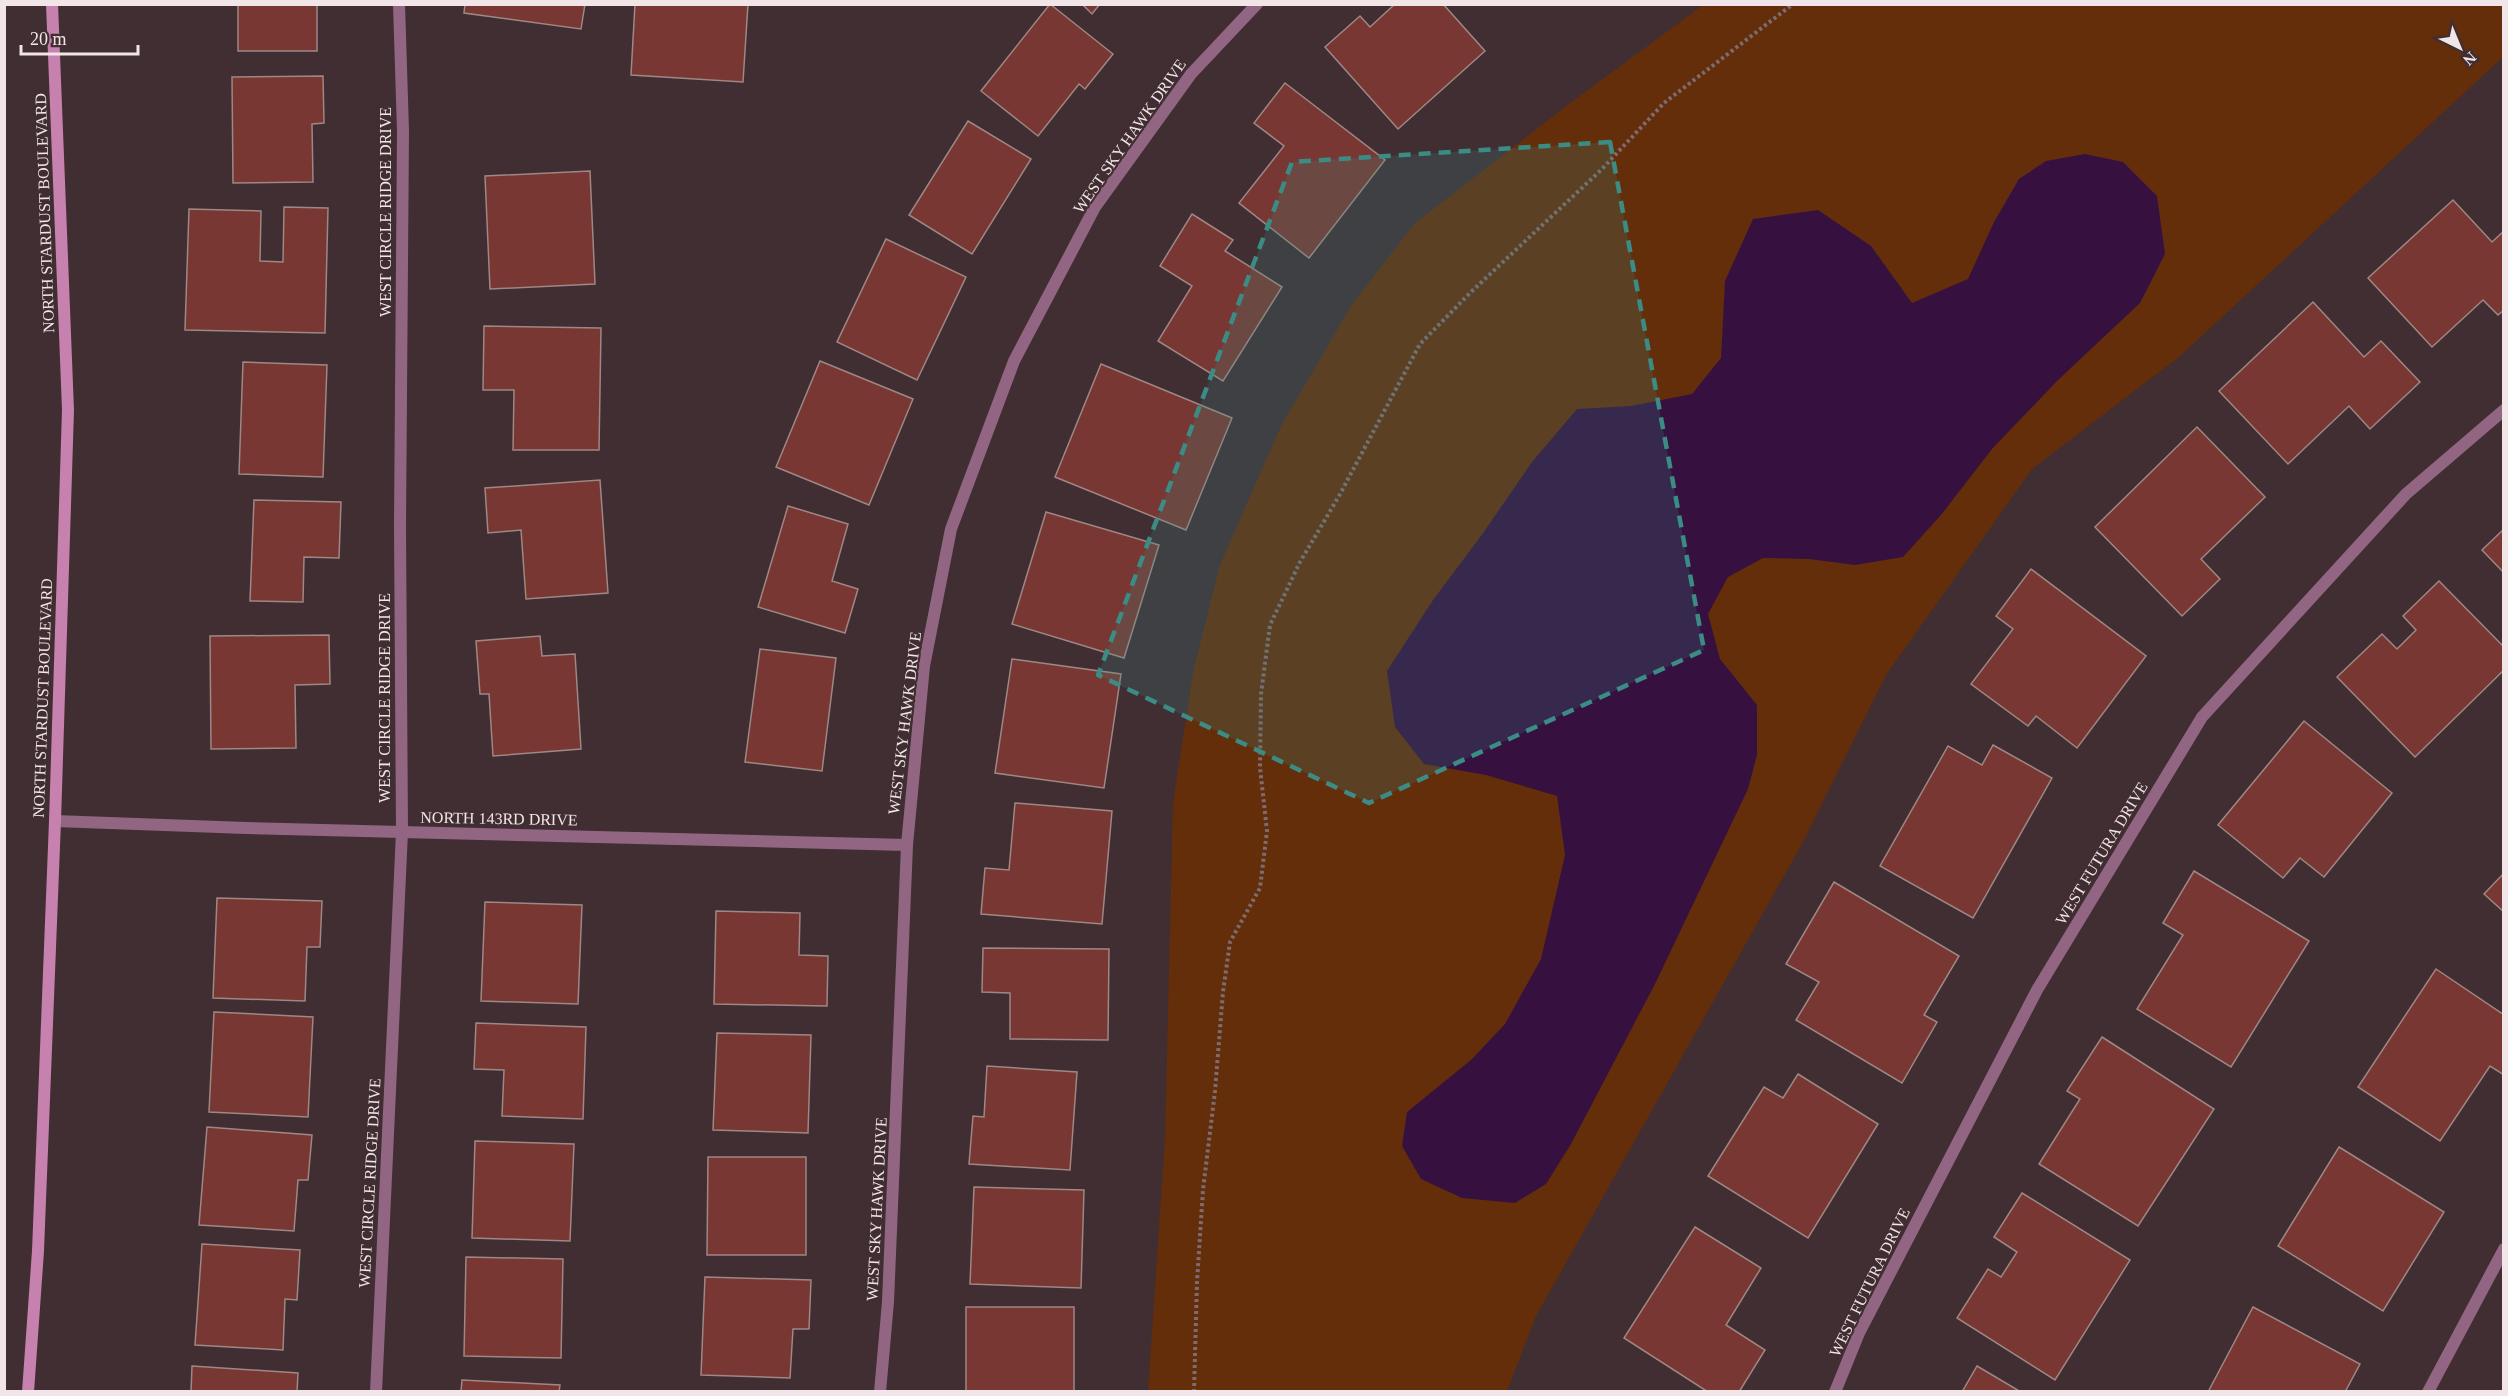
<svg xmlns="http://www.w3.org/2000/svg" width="2508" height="1396" font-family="Georgia,serif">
  <rect width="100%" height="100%" fill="#402e32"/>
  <!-- green -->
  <path fill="#642e0a" d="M1703,5H2503V57L2179,357L2032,469L1886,675L1802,844L1536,1316L1507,1391L1148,1392L1165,1138L1173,803L1193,673L1220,565L1281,426L1351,306L1414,224L1565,107Z"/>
  <!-- water -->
  <path fill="#361140" d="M2085,154L2123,162L2157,196L2165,254L2140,303L2057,381L1992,449L1941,515L1903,557L1855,565L1809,559L1763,558L1728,577L1708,614L1720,659L1757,705V755L1748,789L1655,984L1571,1144L1546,1184L1515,1203L1462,1198L1421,1179L1402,1146L1407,1112L1471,1060L1505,1024L1541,959L1565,855L1557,796L1486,775L1424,764L1395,727L1387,671L1433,600L1481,536L1532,462L1577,409L1631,406L1692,394L1721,358L1725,281L1753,219L1818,210L1871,246L1912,303L1968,279L1994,222L2019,179L2046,161Z"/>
  <!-- building -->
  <g fill="#783732" stroke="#9e8784" stroke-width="1.5">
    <rect x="238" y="4" width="79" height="47"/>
    <path d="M465,4H585L581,29L464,13Z"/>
    <path d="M635,4H748L743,82L631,75Z"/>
    <path d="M1050,4L1113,54L1085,89L1079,84L1038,136L981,91Z"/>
    <path d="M1082,4H1100L1092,14Z"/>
    <path d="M1395,4H1443L1485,51L1398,129L1325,47L1360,16L1370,27Z"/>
    <path d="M323,76L324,123L312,124L313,182L233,183L232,77Z"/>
    <path d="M1285,83L1385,160L1309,258L1239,203L1284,146L1254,123Z"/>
    <path d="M968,121L1031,159L972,254L909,215Z"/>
    <path d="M590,171L595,284L490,289L485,176Z"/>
    <path d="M2453,200L2492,242L2504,231V310L2498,315L2483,300L2432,347L2368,278Z"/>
    <path d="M284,207L328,208L325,333L185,330L189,209L261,211L260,261L283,262Z"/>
    <path d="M1192,214L1233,240L1225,251L1282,287L1223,381L1158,341L1192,286L1160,266Z"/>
    <path d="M886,239L966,277L917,380L837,342Z"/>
    <path d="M2313,302L2364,357L2381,341L2420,382L2370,429L2349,406L2288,464L2219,391Z"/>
    <path d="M484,326L601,328L599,450H513L514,390H483Z"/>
    <path d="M820,361L913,399L869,505L776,467Z"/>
    <path d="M243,362L327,365L323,477L239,474Z"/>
    <path d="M1101,364L1232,418L1186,530L1055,477Z"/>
    <path d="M2197,427L2265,497L2201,559L2220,579L2182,616L2095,527Z"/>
    <path d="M600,480L608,593L526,599L521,530L488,533L485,488Z"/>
    <path d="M254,500L341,502L339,558L304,557L303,602L250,601Z"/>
    <path d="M788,506L848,524L832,581L858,589L845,633L758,607Z"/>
    <path d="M1046,512L1159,545L1124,658L1012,624Z"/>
    <path d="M2504,529V573L2482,550Z"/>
    <path d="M2031,569L2146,656L2077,748L2036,716L2028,726L1971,684L2013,629L1996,616Z"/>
    <path d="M2439,581L2504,647V670L2415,757L2337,677L2382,634L2397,649L2416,630L2403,616Z"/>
    <path d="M329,635L330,684L295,685L296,748L211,749L210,636Z"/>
    <path d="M540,636L542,656L575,654L581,749L493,756L489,694H480L476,641Z"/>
    <path d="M760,649L836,658L822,771L745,762Z"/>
    <path d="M1012,659L1121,674L1104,788L995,773Z"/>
    <path d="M2304,721L2392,793L2324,877L2300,858L2283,878L2218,825Z"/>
    <path d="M1993,745L2052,778L1973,918L1880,866L1948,746L1982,765Z"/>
    <path d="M1015,803L1112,811L1102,924L981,914L985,868L1009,870Z"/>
    <path d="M2194,871L2309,941L2231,1067L2137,1009L2183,935L2163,923Z"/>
    <path d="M2504,873V912L2484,894Z"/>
    <path d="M1834,882L1959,956L1924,1015L1937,1022L1902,1083L1796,1020L1819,982L1786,964Z"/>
    <path d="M217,898L322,901L320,947H307L305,1001L213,998Z"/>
    <path d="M485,902L582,905L578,1004L481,1001Z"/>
    <path d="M716,911L800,913L799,955L828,956L827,1006L714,1004Z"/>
    <path d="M983,948L1109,949L1108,1040L1010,1039V993L982,992Z"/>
    <path d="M2436,969L2504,1015V1075L2490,1066L2440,1141L2358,1087Z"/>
    <path d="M214,1012L313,1017L308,1117L209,1112Z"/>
    <path d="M476,1023L586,1027L583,1119L502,1116L504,1070L474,1069Z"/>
    <path d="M717,1033L811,1035L808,1133L713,1130Z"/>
    <path d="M2102,1037L2214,1109L2138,1226L2039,1164L2080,1099L2067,1091Z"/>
    <path d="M987,1066L1077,1072L1070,1170L969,1164L973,1116L984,1117Z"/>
    <path d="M1798,1074L1878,1124L1808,1238L1708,1176L1764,1087L1783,1098Z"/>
    <path d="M207,1127L312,1135L308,1180H298L294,1231L199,1225Z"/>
    <path d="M475,1141L574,1144L570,1241L472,1238Z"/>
    <path d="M2339,1147L2444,1212L2383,1311L2278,1246Z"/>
    <path d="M708,1157H806V1255H707Z"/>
    <path d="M974,1187L1084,1190L1081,1288L970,1284Z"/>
    <path d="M2022,1193L2130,1260L2055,1380L1957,1318L1988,1269L2001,1277L2017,1252L1994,1237Z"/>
    <path d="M1695,1227L1761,1268L1726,1325L1765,1350L1739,1392H1708L1624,1338Z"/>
    <path d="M202,1244L300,1250L297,1300L285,1299L283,1350L195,1345Z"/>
    <path d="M466,1257L563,1259L561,1358L464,1356Z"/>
    <path d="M705,1277L811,1280L809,1329H793L790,1378L701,1375Z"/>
    <rect x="966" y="1307" width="108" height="85"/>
    <path d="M2253,1307L2360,1364L2345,1392H2208Z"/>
    <path d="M192,1366L298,1373L297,1392H191Z"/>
    <path d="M1977,1366L2021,1392H1962Z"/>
    <path d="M462,1380L560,1385L559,1392H461Z"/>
  </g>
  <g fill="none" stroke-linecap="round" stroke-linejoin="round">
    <!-- path -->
    <path stroke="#7d6d71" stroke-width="4" stroke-dasharray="3 3" stroke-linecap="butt" d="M1194,1392L1197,1282L1203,1190L1215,1091L1223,992L1230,942L1260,888L1267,831L1260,768L1261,694L1270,625L1300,562L1339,496L1420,344L1471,292L1601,170L1664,103L1793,4"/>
    <!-- street -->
    <g stroke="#926682" stroke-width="12">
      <path d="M55,821L246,828L907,845"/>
      <path d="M376,1392L402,832L400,526L403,131L399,4"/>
      <path d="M880,1392L888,1302L907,845L924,666L951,529L1014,361L1095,207L1191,74L1257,4"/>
      <path d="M1835,1392L1859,1333L2037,990L2202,717L2406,494L2504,410"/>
      <path d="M2428,1392L2504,1249"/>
    </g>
    <!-- secondary -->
    <path stroke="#c681ae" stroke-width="12" d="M28,1392L38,1251L55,821L68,410L52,4"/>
  </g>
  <!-- marked area -->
  <path fill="#3c8c86" fill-opacity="0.2" stroke="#3c8c86" stroke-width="4.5" stroke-dasharray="12 8" stroke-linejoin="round" d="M1610,142L1704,650L1369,803L1098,675L1292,162Z"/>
  <g text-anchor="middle" stroke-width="4.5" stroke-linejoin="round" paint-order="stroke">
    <!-- street labels -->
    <g font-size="16" fill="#f1e5e7" stroke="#402e32">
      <text transform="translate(1129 136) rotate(-55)" y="6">WEST SKY HAWK DRIVE</text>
      <text transform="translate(385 212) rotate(-90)" y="6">WEST CIRCLE RIDGE DRIVE</text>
      <text transform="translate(44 213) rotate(-92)" y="6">NORTH STARDUST BOULEVARD</text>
      <text transform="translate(42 698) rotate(-88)" y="6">NORTH STARDUST BOULEVARD</text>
      <text transform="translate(384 698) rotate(-90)" y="6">WEST CIRCLE RIDGE DRIVE</text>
      <text transform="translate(904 723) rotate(-83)" y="6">WEST SKY HAWK DRIVE</text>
      <text transform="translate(499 818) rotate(1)" y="6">NORTH 143RD DRIVE</text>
      <text transform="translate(2101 853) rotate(-59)" y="6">WEST FUTURA DRIVE</text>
      <text transform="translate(369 1183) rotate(-87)" y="6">WEST CIRCLE RIDGE DRIVE</text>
      <text transform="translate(876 1209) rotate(-87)" y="6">WEST SKY HAWK DRIVE</text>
      <text transform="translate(1869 1282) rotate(-64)" y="6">WEST FUTURA DRIVE</text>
    </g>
  </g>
  <!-- border -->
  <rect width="2508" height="1396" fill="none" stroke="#f1e5e7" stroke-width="12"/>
  <!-- north arrow -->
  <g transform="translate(2460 48) rotate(137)" stroke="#402e32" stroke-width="4.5" paint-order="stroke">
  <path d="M0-4.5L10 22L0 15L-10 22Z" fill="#f1e5e7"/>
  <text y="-9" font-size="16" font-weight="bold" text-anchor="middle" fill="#f1e5e7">N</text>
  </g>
  <!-- scale -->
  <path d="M21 45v9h117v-9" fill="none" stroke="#f1e5e7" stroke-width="3"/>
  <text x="30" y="45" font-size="18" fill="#f1e5e7" stroke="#402e32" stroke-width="4.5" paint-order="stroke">20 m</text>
</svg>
